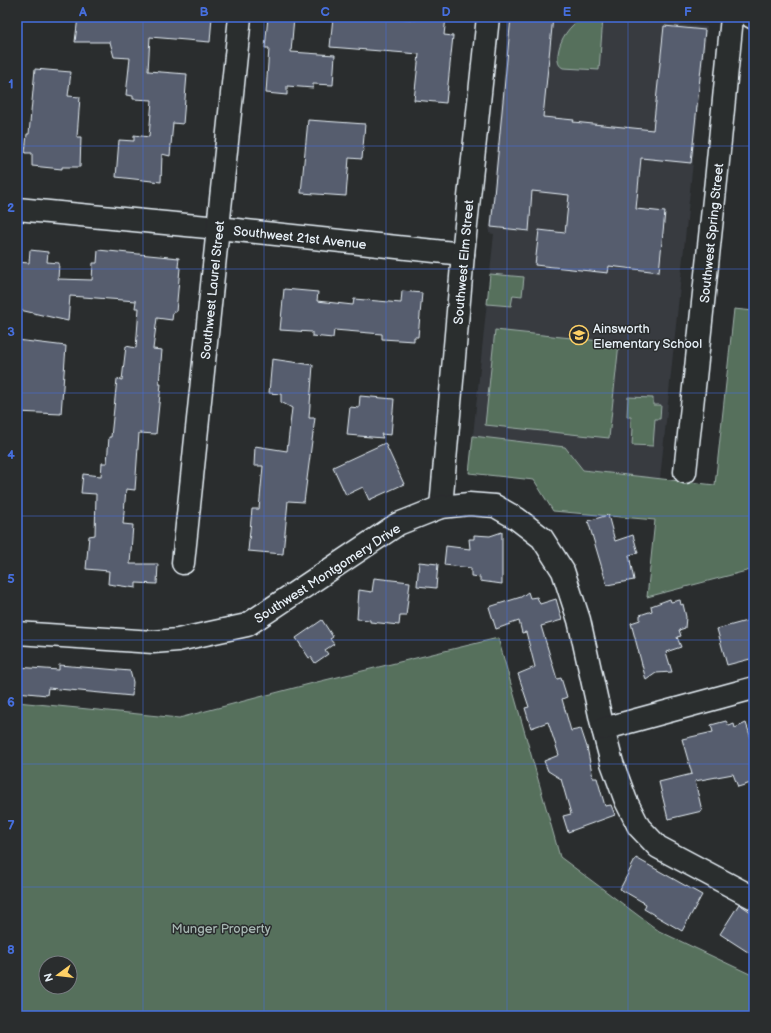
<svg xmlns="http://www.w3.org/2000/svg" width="771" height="1033" font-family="'Balsamiq Sans',sans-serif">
  <rect width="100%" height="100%" fill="#2a2d2e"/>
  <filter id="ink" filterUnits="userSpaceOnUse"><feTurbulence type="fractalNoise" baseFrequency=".025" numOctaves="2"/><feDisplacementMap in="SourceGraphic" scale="8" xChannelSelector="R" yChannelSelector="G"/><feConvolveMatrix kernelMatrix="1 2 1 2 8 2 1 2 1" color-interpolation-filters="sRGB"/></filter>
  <g filter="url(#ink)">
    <!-- built -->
    <path fill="#383b41" d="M509,17H606L707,27L660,479L583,470L565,447L473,436L494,234L489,233Z"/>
    <!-- green -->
    <g fill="#566f5c" stroke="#9fb0aa" fill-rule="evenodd">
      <path d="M582,17L603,18L599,70L563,68C557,65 558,60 558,54C560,38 569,27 582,17Z"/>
      <path d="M490,274L524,277L522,296L513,295L511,306L487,304Z"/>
      <path d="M734,309L754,311V569L647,597L655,520L553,511L534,480L469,473L473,436L565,447L583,470L715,485Z"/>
      <path d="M495,330L619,343L609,438L485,425Z"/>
      <path d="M628,397L653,398V405H661L660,419H655L653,446L632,445L633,428L631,427V417H627Z"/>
      <path d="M498,638L560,857L659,931L754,976V1016H582L567,1012L542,1016H17V702L179,718L317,682ZM46,963H70V987H46Z"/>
    </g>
    <!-- building -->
    <g fill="#575d6e" stroke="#e8f1f8">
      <path d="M78,17H95V19L129,22L130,17H212L210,42L150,37L148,71L187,74L183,124L173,123L170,156L162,154L161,182L116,177L119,140L134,141V135L149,137L152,100L133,99V96L126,95L130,58L114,57L110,42H75Z"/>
      <path d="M268,17H294L291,52L335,55L333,85L313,84V88L287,86V95L266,93L269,48H265Z"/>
      <path d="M333,17H387L416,20V17H446L444,35L453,36L446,103L414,100L419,54L330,47Z"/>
      <path d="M511,17H553L543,117L574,120L573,122L653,130L664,26L705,30L691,163L641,158L636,209L665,212L659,272L609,266L608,273L535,265L539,230L565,233L569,195L532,191L529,231L491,227Z"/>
      <path d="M35,69L71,72L68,96L80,97L77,137H81L80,167H62V169L32,166V153H25L27,134H29Z"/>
      <path d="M308,120L365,124L362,159L349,158L346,196L301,193Z"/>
      <path d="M30,250L48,252L47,262L59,263L58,279L92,280L93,263H97L98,250L179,258L178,267L180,268L176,312H173L172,320L157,318L153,349L162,350L159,384H161L156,434L139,433L135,490L126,489L123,524L133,525L130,564H158L157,584L136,583V588L108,584L109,571L86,569L89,536L95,535L96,494L81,493L83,474L101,476L102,463H107L109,437H111L117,379L122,380L126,346L136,348L139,308H135L136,301L70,296L68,321L20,310L19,307H17V262L29,263Z"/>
      <path d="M284,289L318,292L317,301L353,305L354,299L401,303L402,291L422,293L418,337H414V341L382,339V334L334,330L333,338L312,336V332L280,330Z"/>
      <path d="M17,340L66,346L61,414L17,412Z"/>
      <path d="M272,359L313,365L309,418H315L304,502L288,501L283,554L248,551L252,509H259L263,466H254L255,446L287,451L292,408L281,402V394L269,393Z"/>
      <path d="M360,396L394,399L391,435L381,434L383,438L347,435L350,407L359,408Z"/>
      <path d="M385,443L404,484L369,500L363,487L346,495L333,467Z"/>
      <path d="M608,515L615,541L633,535L638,553L629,555L634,580L607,585L588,521Z"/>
      <path d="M502,532V584L480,581V577L471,576V568L444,565L446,546L470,549L469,539H474V535L490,536Z"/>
      <path d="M419,562L438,564L436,588L417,586Z"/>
      <path d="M374,578L410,582L406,616H400L399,625L370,622V620L357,619L359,590L372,592Z"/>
      <path d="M528,592L530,598L537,597L540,604L556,599L562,620L541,626L557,679L561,678L567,697L562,699L571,731L581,729L587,747L593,778H597L605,806L611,805L615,815L568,832L563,816L571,814L561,779L548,771L544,761L559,755L548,722L531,728L525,708L529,707L518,674L535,667L526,632L522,633L519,621L496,629L489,607L521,597Z"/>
      <path d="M670,599L671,602L680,600L681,605L683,604L686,617L685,628L679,630L681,636L677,637L681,647L666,652L672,672L656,673L646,680L631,623L640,620V615L652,611L651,606Z"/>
      <path d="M754,619V658L727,665L717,629Z"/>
      <path d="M322,620L333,637L330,639L334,644L325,650L328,654L315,663L311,657L309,658L296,638Z"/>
      <path d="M59,665L130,671L133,682L132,696L48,688L47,695L17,692V667L59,670Z"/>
      <path d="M726,721L729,726L734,724L735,728L746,723L754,747V782L738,787L733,774L695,781L702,811L668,819L659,782L692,774L682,739L713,732L711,725Z"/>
      <path d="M636,858L702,895L682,931L644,909L646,904L620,889Z"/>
      <path d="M739,904L754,914V956L720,934Z"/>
    </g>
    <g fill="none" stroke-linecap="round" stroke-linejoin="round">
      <!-- street casing -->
      <g stroke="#e8f1f8" stroke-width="25">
        <g id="street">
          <path d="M17,209L218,228L463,254"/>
          <path d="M685,472L717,171L732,17"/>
          <path d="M441,507L463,254L488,17"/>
          <path d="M183,563L240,17"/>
          <path d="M17,633L153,642L178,640L247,625L398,524L441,507L469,504L495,506L516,518L542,538L563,571L579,620L603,729L612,763L626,801L639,827L658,847L754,898"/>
          <path d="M603,729L754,688"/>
        </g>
      </g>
      <!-- secondary casing -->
      <g stroke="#e8f1f8" stroke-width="25">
        <path id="secondary" d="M752,17L754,18"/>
      </g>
      <!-- street -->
      <use href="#street" stroke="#2a2d2e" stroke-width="22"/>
      <!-- secondary -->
      <use href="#secondary" stroke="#2a2d2e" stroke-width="22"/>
    </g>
  </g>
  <!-- grid -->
  <path fill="none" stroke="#466fde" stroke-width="1" stroke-opacity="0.55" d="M143,17V1016M264,17V1016M386,17V1016M507,17V1016M628,17V1016M17,146H754M17,269H754M17,393H754M17,516H754M17,640H754M17,764H754M17,887H754"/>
  <!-- icons -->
  <defs>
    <g id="school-ring" transform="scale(1)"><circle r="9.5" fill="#2a2d2e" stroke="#ffd166" stroke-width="1.5"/><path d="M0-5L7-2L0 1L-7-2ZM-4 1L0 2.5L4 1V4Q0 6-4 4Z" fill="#ffd166"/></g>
  </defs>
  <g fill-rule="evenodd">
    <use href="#school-ring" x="579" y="335"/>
  </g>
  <g text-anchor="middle" stroke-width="3" stroke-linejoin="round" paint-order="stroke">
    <!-- street labels -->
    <g font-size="13" fill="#e8f1f8" stroke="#2a2d2e">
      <text transform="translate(711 233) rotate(-84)" y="5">Southwest Spring Street</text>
      <text transform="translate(300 237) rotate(6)" y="5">Southwest 21st Avenue</text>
      <text transform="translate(463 262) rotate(-85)" y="5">Southwest Elm Street</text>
      <text transform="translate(212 290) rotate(-84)" y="5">Southwest Laurel Street</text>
      <text transform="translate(327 573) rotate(-33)" y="5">Southwest Montgomery Drive</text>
    </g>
    <!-- poi labels -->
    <g font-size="13" fill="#e8f1f8" stroke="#2a2d2e" text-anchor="start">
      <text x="593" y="333">Ainsworth<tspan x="593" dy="15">Elementary School</tspan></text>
    </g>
    <!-- park labels -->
    <g font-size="13" fill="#a6b6b2" stroke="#2a2d2e">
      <text x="221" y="933">Munger Property</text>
    </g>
  </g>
  <!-- margin -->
  <rect width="771" height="1033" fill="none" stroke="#2a2d2e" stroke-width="44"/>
  <!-- north arrow -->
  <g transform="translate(58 975) rotate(255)"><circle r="19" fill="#2a2d2e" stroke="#767b7f"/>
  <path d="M0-3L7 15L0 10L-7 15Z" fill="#ffd166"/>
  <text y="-6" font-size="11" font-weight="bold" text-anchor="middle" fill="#e8f1f8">N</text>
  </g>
  <rect x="22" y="22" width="727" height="989" fill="none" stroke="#466fde" stroke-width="1.5"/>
  <g font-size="13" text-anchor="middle" font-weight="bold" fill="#466fde">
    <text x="83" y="16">A</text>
    <text x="204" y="16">B</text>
    <text x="325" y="16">C</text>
    <text x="446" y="16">D</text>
    <text x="567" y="16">E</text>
    <text x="688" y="16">F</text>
    <text x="11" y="88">1</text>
    <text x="11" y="212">2</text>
    <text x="11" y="336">3</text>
    <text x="11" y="459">4</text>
    <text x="11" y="583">5</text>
    <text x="11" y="706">6</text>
    <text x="11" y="830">7</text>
    <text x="11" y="954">8</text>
  </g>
</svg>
